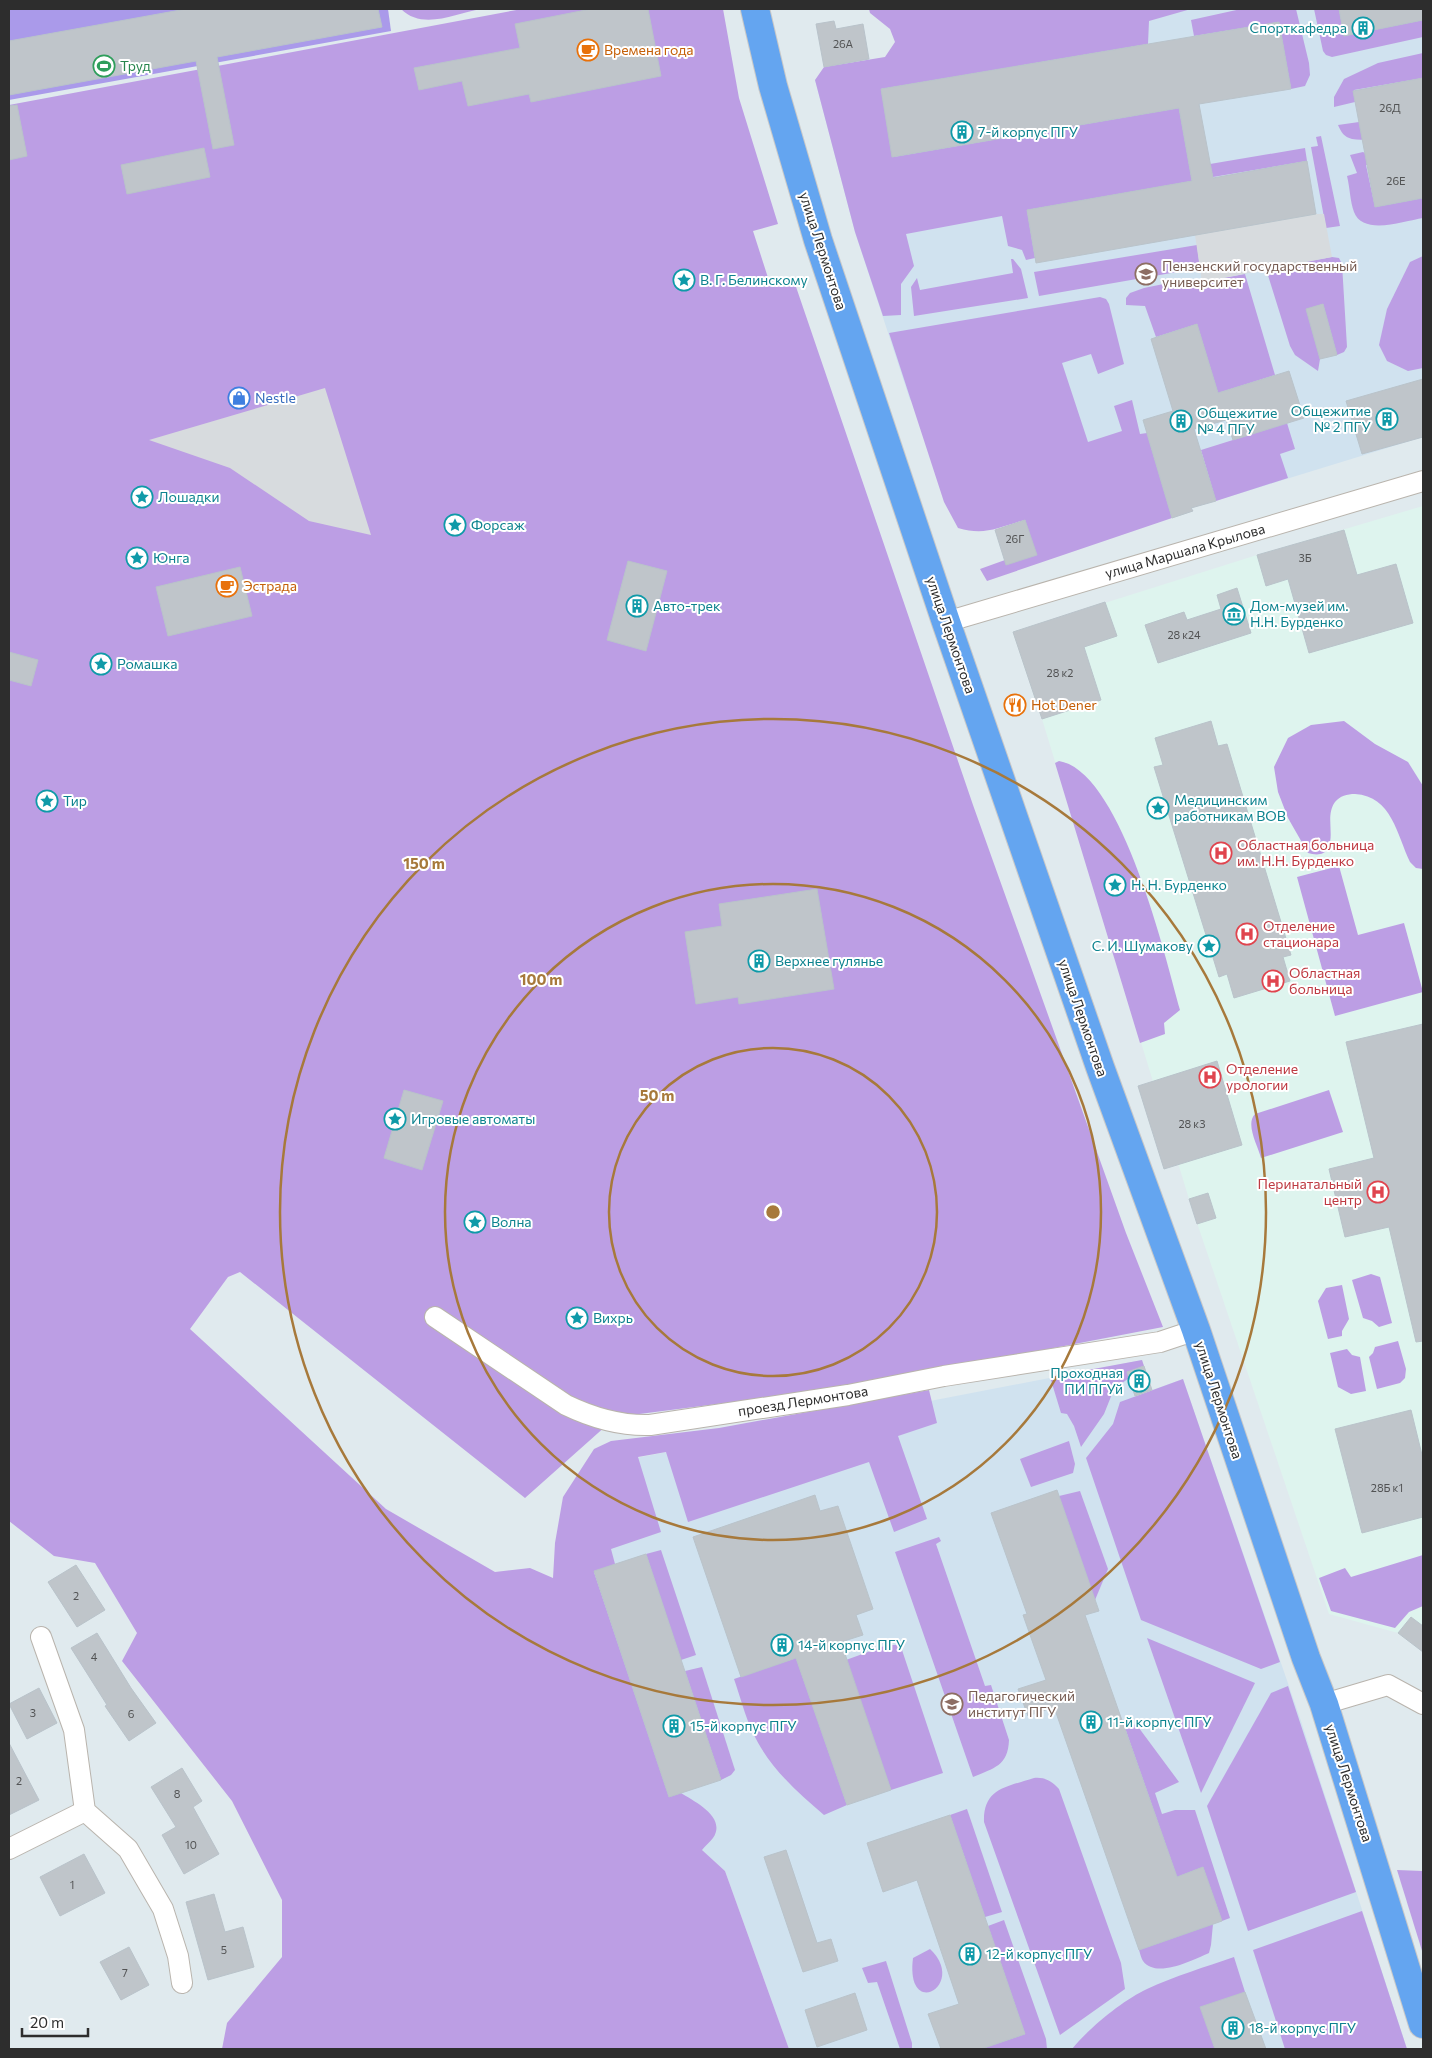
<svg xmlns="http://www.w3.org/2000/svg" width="1432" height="2058" font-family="Commissioner,sans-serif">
  <rect width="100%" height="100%" fill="#e0eaee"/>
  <!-- education -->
  <g fill="#d0e2ef">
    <path d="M1022,9H1423V437L1192,508L1193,511L1172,518L910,400L855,232L815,80L1027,43Z"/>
    <path d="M1142,1360L1152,1390L1183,1379L1301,1721L1407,2049H789L725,1871L649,1802L563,1584L610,1463Z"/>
  </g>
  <!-- medical -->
  <path fill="#def4ee" d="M1423,506V1652L1398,1633L1329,1614L1189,1199L1042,719L1013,632L1257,555Z"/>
  <!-- green -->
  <g fill="#bc9ee4">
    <path d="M401,9H481C456,13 423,31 401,9Z"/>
    <path d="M522,9H723L739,98L778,224L753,231L770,284L793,278L973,805L1126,1233L1163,1327L856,1386L616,1417L525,1498L240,1272L228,1277L190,1329L386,1509L495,1572L530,1568L553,1578L555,1543L563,1497L594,1449L611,1441L719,1428L929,1390L937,1423L898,1436L927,1519L894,1532L869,1462L688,1522L666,1452L638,1457L661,1532L611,1549L615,1564L594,1572L669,1797L681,1793C695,1802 727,1817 713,1838C710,1842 705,1846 702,1850L725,1871L789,2049H222L227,2023L282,1957V1900L232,1801L122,1661L137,1633L95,1563L54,1556L9,1521V105Z"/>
    <path d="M869,9H1191L1149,21L1148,44L881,89L893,157L1179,108L1192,181L1027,210L1035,258L1026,260L1022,250L1008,246L1002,216L906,234L914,266L901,284V315L883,316L855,232L815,80L824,67L885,57L895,42L890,29L870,13Z"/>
    <path d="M1241,9H1296L1309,63L1310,75L1305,86L1291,89L1279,22L1194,36L1191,20Z"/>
    <path d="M1314,9H1339L1344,36L1423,20V37L1332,57L1326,55L1323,51Z"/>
    <path d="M1423,53V78L1354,90L1355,102L1334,107V97L1344,79L1378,63Z"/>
    <path d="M1359,122L1362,133L1423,122V131C1405,134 1369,142 1352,139C1344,137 1341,132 1338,125Z"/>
    <path d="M1321,136L1340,226L1326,228L1311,147L1318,146L1316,137Z"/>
    <path d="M1305,148L1307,161L1213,177L1210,164Z"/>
    <path d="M1363,152L1381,162L1366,165L1375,207L1423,198V218C1404,221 1363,236 1354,212C1350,201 1350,188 1347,176L1357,173L1350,155Z"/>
    <path d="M1197,245L1200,268L1039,296L1034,272Z"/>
    <path d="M1423,256V368L1408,371L1387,361L1379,345L1387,309L1410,262Z"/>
    <path d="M1332,257L1339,258L1342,264L1347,347L1344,352L1337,355L1323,304L1307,309L1320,359L1318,371L1295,355L1290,346L1266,269Z"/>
    <path d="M1011,259H1013L1021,269L1028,298L914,316L911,287L917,278L920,290L1013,273Z"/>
    <path d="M1245,274L1275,375L1218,393L1197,324L1156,337L1145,306L1126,305V298L1130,293L1144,288L1188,279L1202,282Z"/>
    <path d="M1100,297L1106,299L1109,304L1124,364L1098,374L1091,354L1062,363L1088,442L1122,431L1114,406L1132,400L1140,434L1147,433L1172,518L987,581L980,569L1005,560L1036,555L1025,520C999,527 986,536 958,528L944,502L889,333Z"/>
    <path d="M1287,423L1295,449L1280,454L1288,478L1216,501L1201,450Z"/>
    <path d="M1344,721L1375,744L1408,762L1423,786V869L1416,868L1410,862C1397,835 1392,796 1355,794C1347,794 1340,796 1335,802C1325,816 1335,834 1328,848C1324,856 1315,855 1308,853L1288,818L1278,792L1274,767L1288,738L1311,725Z"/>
    <path d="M1059,761C1121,771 1165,955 1180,1010L1164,1023L1165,1034L1140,1043L1055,763Z"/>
    <path d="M1339,866L1358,935L1404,923L1423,992L1335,1016L1297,877Z"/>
    <path d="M1329,1090L1343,1132L1261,1158C1258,1146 1245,1124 1255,1114Z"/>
    <path d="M1371,1274L1380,1277L1392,1323L1379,1327L1372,1321L1363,1318L1352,1280Z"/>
    <path d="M1342,1285L1349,1319L1342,1331V1336L1328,1339L1318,1301L1326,1288Z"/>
    <path d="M1398,1341L1406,1369L1405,1378L1400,1383L1377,1389L1369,1357L1373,1353L1375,1347Z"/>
    <path d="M1347,1349L1352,1355L1360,1357L1366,1391L1351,1394L1338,1387L1330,1353Z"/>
    <path d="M1142,1360L1144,1366L1127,1372L1129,1378L1114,1389L1104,1414L1081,1447L1074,1426L1067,1414L1061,1413L1050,1377Z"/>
    <path d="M1183,1379L1280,1662L1261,1669L1141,1620L1086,1458L1113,1424L1120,1402Z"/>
    <path d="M1069,1441L1075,1464L1073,1473L1031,1487L1020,1459Z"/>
    <path d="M1080,1491L1108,1569L1095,1600L1059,1496Z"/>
    <path d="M939,1537L941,1541L936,1544L985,1686L991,1685L1009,1740C1008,1766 994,1768 973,1777L895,1552Z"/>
    <path d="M661,1550L696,1655L681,1660L646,1554Z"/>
    <path d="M1423,1555V1606L1409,1612L1395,1628L1331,1611L1319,1578L1345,1568L1351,1577Z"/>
    <path d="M1147,1638L1255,1683L1201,1793Z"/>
    <path d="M887,1645H897L902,1650L943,1773L891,1790L846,1660Z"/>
    <path d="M796,1658L847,1805L824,1815C796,1791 769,1767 753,1733C745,1716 740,1696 734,1679Z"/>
    <path d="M702,1667L735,1770L731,1775L721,1780L685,1671Z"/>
    <path d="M1288,1686L1356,1892L1248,1931L1207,1806L1271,1693Z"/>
    <path d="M1136,1724L1179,1782L1155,1793L1162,1814L1175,1810H1195L1230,1918L1222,1921L1203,1867L1177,1877L1125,1728Z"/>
    <path d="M1034,1778C1045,1777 1052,1781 1059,1789L1121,1963L1125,1989L1060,2035L984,1822C983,1788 1007,1787 1034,1778Z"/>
    <path d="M967,1809L1002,1912L985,1917L950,1815Z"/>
    <path d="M1397,1870L1423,1871V1954Z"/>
    <path d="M1362,1911L1407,2049H1285L1253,1950Z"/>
    <path d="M1004,1920L1046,2039L1047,2049H981L1025,2034L988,1926Z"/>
    <path d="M1213,1924L1211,1945L1209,1953C1193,1960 1156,1979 1143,1961C1141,1958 1140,1953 1139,1950Z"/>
    <path d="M930,1949C968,1985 905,2021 913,1958Z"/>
    <path d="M1234,1957L1245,1992L1201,2008L1215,2049H1072C1088,2029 1123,2000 1147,1989C1175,1976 1205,1967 1234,1957Z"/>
    <path d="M886,1961L912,2043V2049H900L877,1982L868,1983L862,1968Z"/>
  </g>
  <!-- pitch -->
  <path fill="#aa9aea" d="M9,9H388L391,31L9,100Z"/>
  <!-- plaza -->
  <g fill="#d7dbde">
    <path d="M1316,214H1324L1332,257L1202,282L1195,235Z"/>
    <path d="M325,388L371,535L309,521L230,468L149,440Z"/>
  </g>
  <!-- building -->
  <g fill="#bfc5ca" stroke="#b9c3ca">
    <path d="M186,9H378L382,27L217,57L234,145L213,149L196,61L9,95V41Z"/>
    <path d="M591,9H648L661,76L531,102L529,94L468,106L462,81L419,90L414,68L520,48L515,24Z"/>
    <path d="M1339,9H1423V20L1344,36Z"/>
    <path d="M834,21L836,29L863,24L869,59L824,67L816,24Z"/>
    <path d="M1279,22L1291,89L1199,104L1213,178L1307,161L1316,214L1036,263L1027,210L1192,181L1179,108L892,157L881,89Z"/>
    <path d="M1423,78V198L1375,207L1353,91Z"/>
    <path d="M17,105L27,156L9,160V106Z"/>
    <path d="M204,148L210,177L127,194L121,165Z"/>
    <path d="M1323,304L1337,355L1320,359L1306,309Z"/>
    <path d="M1197,324L1218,393L1289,371L1304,418L1233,440L1226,420L1194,429L1216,501L1191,508L1193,511L1172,518L1143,420L1173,411L1151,339Z"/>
    <path d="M1423,379V437L1362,454L1346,401Z"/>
    <path d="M1025,520L1037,555L1006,565L995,530Z"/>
    <path d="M1344,530L1357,575L1396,564L1413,623L1309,653L1288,579L1266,586L1257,555Z"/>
    <path d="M628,561L667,571L646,651L607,640Z"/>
    <path d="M240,567L252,616L168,636L156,587Z"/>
    <path d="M1237,588L1251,633L1158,663L1145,625L1184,612L1187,620L1221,609L1217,595Z"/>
    <path d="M1105,602L1117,636L1084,647L1101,700L1042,719L1013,632Z"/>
    <path d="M9,652L38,660L31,686L9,680Z"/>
    <path d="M1211,721L1218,746L1227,744L1291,955L1283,957L1290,981L1234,998L1227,974L1219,977L1154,767L1163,765L1155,738Z"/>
    <path d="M817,889L834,989L739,1004L738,997L696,1004L685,932L722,926L719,904Z"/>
    <path d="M1423,1024V1341L1416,1342L1389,1227L1345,1237L1329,1169L1374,1158L1346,1042Z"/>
    <path d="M1217,1061L1242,1145L1164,1169L1138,1086Z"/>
    <path d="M404,1090L443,1101L422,1170L384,1158Z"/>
    <path d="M1208,1193L1216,1218L1197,1224L1189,1199Z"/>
    <path d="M1144,1366L1152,1390L1135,1396L1127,1372Z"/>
    <path d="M1411,1410L1423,1459V1517L1362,1533L1335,1429Z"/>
    <path d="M1057,1490L1099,1611L1085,1615L1177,1877L1203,1867L1222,1921L1139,1950L1054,1707L1028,1716L1018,1689L1046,1680L1023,1615L1027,1614L991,1513Z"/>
    <path d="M815,1495L820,1511L838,1506L873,1609L856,1615L863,1635L841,1642L891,1790L847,1805L796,1658L741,1677L693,1537Z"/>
    <path d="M646,1554L721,1780L669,1797L594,1571Z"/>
    <path d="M76,1565L105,1610L77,1627L48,1582Z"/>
    <path d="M1411,1617L1423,1626V1652L1398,1633Z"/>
    <path d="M97,1633L131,1688L156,1723L129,1741L105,1706L107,1705L71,1648Z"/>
    <path d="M39,1688L57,1723L27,1739L9,1704Z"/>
    <path d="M9,1743L39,1800L9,1815Z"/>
    <path d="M182,1768L202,1801L193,1807L219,1854L184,1874L162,1835L176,1827L151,1787Z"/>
    <path d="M950,1815L1025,2034L981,2049H941L928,2014L959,2004L917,1880L883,1892L867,1843Z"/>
    <path d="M786,1850L817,1943L831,1939L838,1961L803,1972L764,1857Z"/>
    <path d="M84,1854L105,1893L60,1916L40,1877Z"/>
    <path d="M214,1894L225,1932L243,1927L254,1967L208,1980L186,1902Z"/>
    <path d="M129,1947L149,1985L121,2000L100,1962Z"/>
    <path d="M1245,1992L1266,2049H1215L1200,2007Z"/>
    <path d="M855,1993L867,2030L817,2047L805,2010Z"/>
  </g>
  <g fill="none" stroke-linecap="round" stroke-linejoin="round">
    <!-- minor casing -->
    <g stroke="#b9b4ad" stroke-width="22">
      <g id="minor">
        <path d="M946,622L1423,481"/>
        <path d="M435,1317L566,1405C593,1418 620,1426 650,1425L848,1395L944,1376L1160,1342L1196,1330"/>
        <path d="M41,1637L74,1730L85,1811L128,1849L163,1909L178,1956L182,1983"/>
        <path d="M1324,1704L1388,1685L1423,1704"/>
        <path d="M9,1849L85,1811"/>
      </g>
    </g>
    <!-- primary casing -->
    <g stroke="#c8c8c8" stroke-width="30">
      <path id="primary" d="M755,9L773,86L818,240L946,622L1100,1067L1196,1330L1306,1658L1324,1704L1423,2024"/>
    </g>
    <!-- minor -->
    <use href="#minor" stroke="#fff" stroke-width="20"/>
    <!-- primary -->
    <use href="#primary" stroke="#64a5f0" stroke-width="28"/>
  </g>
  <!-- distance rings -->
  <g fill="none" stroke="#a7793b" stroke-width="2.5">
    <circle cx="773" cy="1212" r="164"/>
    <circle cx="773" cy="1212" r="328"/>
    <circle cx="773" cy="1212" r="493"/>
  </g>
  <!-- icons -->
  <defs>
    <g id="building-ring" transform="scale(1.125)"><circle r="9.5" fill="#fff" stroke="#0f9aa8" stroke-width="1.5"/><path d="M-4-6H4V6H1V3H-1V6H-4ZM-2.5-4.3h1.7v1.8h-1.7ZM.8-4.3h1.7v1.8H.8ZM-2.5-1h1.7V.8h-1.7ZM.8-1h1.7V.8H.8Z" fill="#0f9aa8"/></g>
    <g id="cafe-ring" transform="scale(1.125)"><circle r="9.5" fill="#fff" stroke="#e8710a" stroke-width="1.5"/><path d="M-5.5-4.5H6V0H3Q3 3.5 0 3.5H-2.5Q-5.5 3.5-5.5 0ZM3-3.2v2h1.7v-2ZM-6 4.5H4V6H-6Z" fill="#e8710a"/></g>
    <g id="stadium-ring" transform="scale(1.125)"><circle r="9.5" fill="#fff" stroke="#2e9e5b" stroke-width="1.5"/><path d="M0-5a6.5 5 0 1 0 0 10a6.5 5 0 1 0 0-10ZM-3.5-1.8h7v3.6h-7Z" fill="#2e9e5b"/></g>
    <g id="university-ring" transform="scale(1.125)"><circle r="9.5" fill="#fff" stroke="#8d6e63" stroke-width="1.5"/><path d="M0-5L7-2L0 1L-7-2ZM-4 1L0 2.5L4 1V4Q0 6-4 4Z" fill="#8d6e63"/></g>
    <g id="sight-ring" transform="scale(1.125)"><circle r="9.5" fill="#fff" stroke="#0f9aa8" stroke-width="1.5"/><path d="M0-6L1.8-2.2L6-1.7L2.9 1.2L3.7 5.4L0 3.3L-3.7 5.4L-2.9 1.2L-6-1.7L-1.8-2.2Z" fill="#0f9aa8"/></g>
    <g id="shop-ring" transform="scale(1.125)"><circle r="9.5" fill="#fff" stroke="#3f7fe0" stroke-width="1.5"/><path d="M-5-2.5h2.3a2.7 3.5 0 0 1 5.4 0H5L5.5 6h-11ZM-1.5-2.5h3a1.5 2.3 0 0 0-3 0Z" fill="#3f7fe0"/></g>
    <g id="museum-ring" transform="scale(1.125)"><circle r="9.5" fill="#fff" stroke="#0f9aa8" stroke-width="1.5"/><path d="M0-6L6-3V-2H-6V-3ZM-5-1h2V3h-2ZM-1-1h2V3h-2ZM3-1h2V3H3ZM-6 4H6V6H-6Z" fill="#0f9aa8"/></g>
    <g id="restaurant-ring" transform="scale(1.125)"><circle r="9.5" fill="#fff" stroke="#e8710a" stroke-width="1.5"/><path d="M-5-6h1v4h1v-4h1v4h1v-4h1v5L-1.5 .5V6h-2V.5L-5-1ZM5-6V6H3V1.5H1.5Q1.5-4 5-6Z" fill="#e8710a"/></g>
    <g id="hospital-ring" transform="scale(1.125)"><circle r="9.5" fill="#fff" stroke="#e0444e" stroke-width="1.5"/><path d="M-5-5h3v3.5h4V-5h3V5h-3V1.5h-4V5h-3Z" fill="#e0444e"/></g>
  </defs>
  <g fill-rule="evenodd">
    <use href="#building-ring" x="1363" y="28"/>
    <use href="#cafe-ring" x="588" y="50"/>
    <use href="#stadium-ring" x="104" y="66"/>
    <use href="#building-ring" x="962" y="132"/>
    <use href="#university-ring" x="1146" y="274"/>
    <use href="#sight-ring" x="684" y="280"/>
    <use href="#shop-ring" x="239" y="398"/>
    <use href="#building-ring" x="1387" y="419"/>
    <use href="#building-ring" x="1181" y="421"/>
    <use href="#sight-ring" x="142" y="497"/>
    <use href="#sight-ring" x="455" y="525"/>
    <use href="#sight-ring" x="137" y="558"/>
    <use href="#cafe-ring" x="227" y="586"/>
    <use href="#building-ring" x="637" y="606"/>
    <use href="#museum-ring" x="1234" y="614"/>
    <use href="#sight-ring" x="101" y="664"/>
    <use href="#restaurant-ring" x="1015" y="705"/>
    <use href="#sight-ring" x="47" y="801"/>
    <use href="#sight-ring" x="1158" y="808"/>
    <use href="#hospital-ring" x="1221" y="853"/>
    <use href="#sight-ring" x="1115" y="885"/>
    <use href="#hospital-ring" x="1247" y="934"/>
    <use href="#sight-ring" x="1209" y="946"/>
    <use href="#building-ring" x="759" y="961"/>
    <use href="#hospital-ring" x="1273" y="981"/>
    <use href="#hospital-ring" x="1210" y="1077"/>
    <use href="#sight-ring" x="395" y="1119"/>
    <use href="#hospital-ring" x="1378" y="1192"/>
    <use href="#sight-ring" x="475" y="1222"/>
    <use href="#sight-ring" x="577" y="1318"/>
    <use href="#building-ring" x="1139" y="1381"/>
    <use href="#building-ring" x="782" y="1645"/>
    <use href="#university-ring" x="952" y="1704"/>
    <use href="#building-ring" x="1091" y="1722"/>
    <use href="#building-ring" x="674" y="1726"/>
    <use href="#building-ring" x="970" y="1954"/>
    <use href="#building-ring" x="1233" y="2028"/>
  </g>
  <g text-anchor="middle" stroke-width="4" stroke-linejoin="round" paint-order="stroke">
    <!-- number labels -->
    <g font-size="11" fill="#525354">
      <text x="843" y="48">26А</text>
      <text x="1390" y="112">26Д</text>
      <text x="1396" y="185">26Е</text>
      <text x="1015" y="543">26Г</text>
      <text x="1305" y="562">3Б</text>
      <text x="1184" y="639">28 к24</text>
      <text x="1060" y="677">28 к2</text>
      <text x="1192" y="1128">28 к3</text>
      <text x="1387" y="1492">28Б к1</text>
      <text x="76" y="1600">2</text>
      <text x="94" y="1661">4</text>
      <text x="33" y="1717">3</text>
      <text x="131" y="1718">6</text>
      <text x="19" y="1785">2</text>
      <text x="177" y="1798">8</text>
      <text x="191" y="1849">10</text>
      <text x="72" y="1889">1</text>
      <text x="224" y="1954">5</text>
      <text x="125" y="1977">7</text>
    </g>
    <!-- culture labels -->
    <g font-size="14" fill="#0d838f" stroke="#fff" text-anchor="start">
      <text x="1347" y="33" text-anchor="end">Спорткафедра</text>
      <text x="978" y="137">7-й корпус ПГУ</text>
      <text x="700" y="285">В. Г. Белинскому</text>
      <text x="1371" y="416" text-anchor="end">Общежитие<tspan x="1371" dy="16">№ 2 ПГУ</tspan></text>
      <text x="1197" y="418">Общежитие<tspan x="1197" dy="16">№ 4 ПГУ</tspan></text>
      <text x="158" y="502">Лошадки</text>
      <text x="471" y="530">Форсаж</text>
      <text x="153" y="563">Юнга</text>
      <text x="653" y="611">Авто-трек</text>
      <text x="1250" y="611">Дом-музей им.<tspan x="1250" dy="16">Н.Н. Бурденко</tspan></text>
      <text x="117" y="669">Ромашка</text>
      <text x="1174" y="805">Медицинским<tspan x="1174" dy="16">работникам ВОВ</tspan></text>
      <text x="63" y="806">Тир</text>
      <text x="1131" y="890">Н. Н. Бурденко</text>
      <text x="1193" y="951" text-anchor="end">С. И. Шумакову</text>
      <text x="775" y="966">Верхнее гулянье</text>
      <text x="411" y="1124">Игровые автоматы</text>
      <text x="491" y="1227">Волна</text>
      <text x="593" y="1323">Вихрь</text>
      <text x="1123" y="1378" text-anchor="end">Проходная<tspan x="1123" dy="16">ПИ ПГУй</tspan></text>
      <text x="798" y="1650">14-й корпус ПГУ</text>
      <text x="1107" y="1727">11-й корпус ПГУ</text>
      <text x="690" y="1731">15-й корпус ПГУ</text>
      <text x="986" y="1959">12-й корпус ПГУ</text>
      <text x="1249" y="2033">18-й корпус ПГУ</text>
    </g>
    <!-- food labels -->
    <g font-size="14" fill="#c56008" stroke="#fff" text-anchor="start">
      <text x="604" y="55">Времена года</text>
      <text x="243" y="591">Эстрада</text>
      <text x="1031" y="710">Hot Dener</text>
    </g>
    <!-- leisure labels -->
    <g font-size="14" fill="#27864d" stroke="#fff" text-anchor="start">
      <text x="120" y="71">Труд</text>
    </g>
    <!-- street labels -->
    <g font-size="14" fill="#2d2d2d" stroke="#fff">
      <text transform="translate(823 251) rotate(72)" y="5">улица Лермонтова</text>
      <text transform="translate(1185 551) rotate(-16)" y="5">улица Маршала Крылова</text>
      <text transform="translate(951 635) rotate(71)" y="5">улица Лермонтова</text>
      <text transform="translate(1083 1018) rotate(71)" y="5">улица Лермонтова</text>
      <text transform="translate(1219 1400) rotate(72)" y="5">улица Лермонтова</text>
      <text transform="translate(803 1401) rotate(-9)" y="5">проезд Лермонтова</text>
      <text transform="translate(1349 1783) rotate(72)" y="5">улица Лермонтова</text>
    </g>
    <!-- education labels -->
    <g font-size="14" fill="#785e54" stroke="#fff" text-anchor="start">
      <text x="1162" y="271">Пензенский государственный<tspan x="1162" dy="16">университет</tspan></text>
      <text x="968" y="1701">Педагогический<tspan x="968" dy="16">институт ПГУ</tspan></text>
    </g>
    <!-- shop labels -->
    <g font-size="14" fill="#366cbe" stroke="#fff" text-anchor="start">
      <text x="255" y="403">Nestle</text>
    </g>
    <!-- health labels -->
    <g font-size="14" fill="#be3a42" stroke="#fff" text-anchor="start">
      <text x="1237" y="850">Областная больница<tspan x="1237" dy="16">им. Н.Н. Бурденко</tspan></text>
      <text x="1263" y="931">Отделение<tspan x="1263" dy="16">стационара</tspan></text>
      <text x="1289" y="978">Областная<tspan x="1289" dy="16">больница</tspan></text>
      <text x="1226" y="1074">Отделение<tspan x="1226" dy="16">урологии</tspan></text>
      <text x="1362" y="1189" text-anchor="end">Перинатальный<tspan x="1362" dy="16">центр</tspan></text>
    </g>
  </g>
  <circle cx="773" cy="1212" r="8" fill="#a7793b" stroke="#fff" stroke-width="2.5"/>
  <g font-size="15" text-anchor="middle" font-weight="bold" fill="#a7793b" stroke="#fff" stroke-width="4" stroke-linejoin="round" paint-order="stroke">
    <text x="424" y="869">150 m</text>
    <text x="541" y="985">100 m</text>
    <text x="657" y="1101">50 m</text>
  </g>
  <!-- border -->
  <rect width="1432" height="2058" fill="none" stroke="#2d2d2d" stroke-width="20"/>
  <!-- scale -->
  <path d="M22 2028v8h66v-8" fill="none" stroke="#2d2d2d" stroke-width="2.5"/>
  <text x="30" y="2028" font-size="15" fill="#2d2d2d" stroke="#ffffff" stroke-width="4" paint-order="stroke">20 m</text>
</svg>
